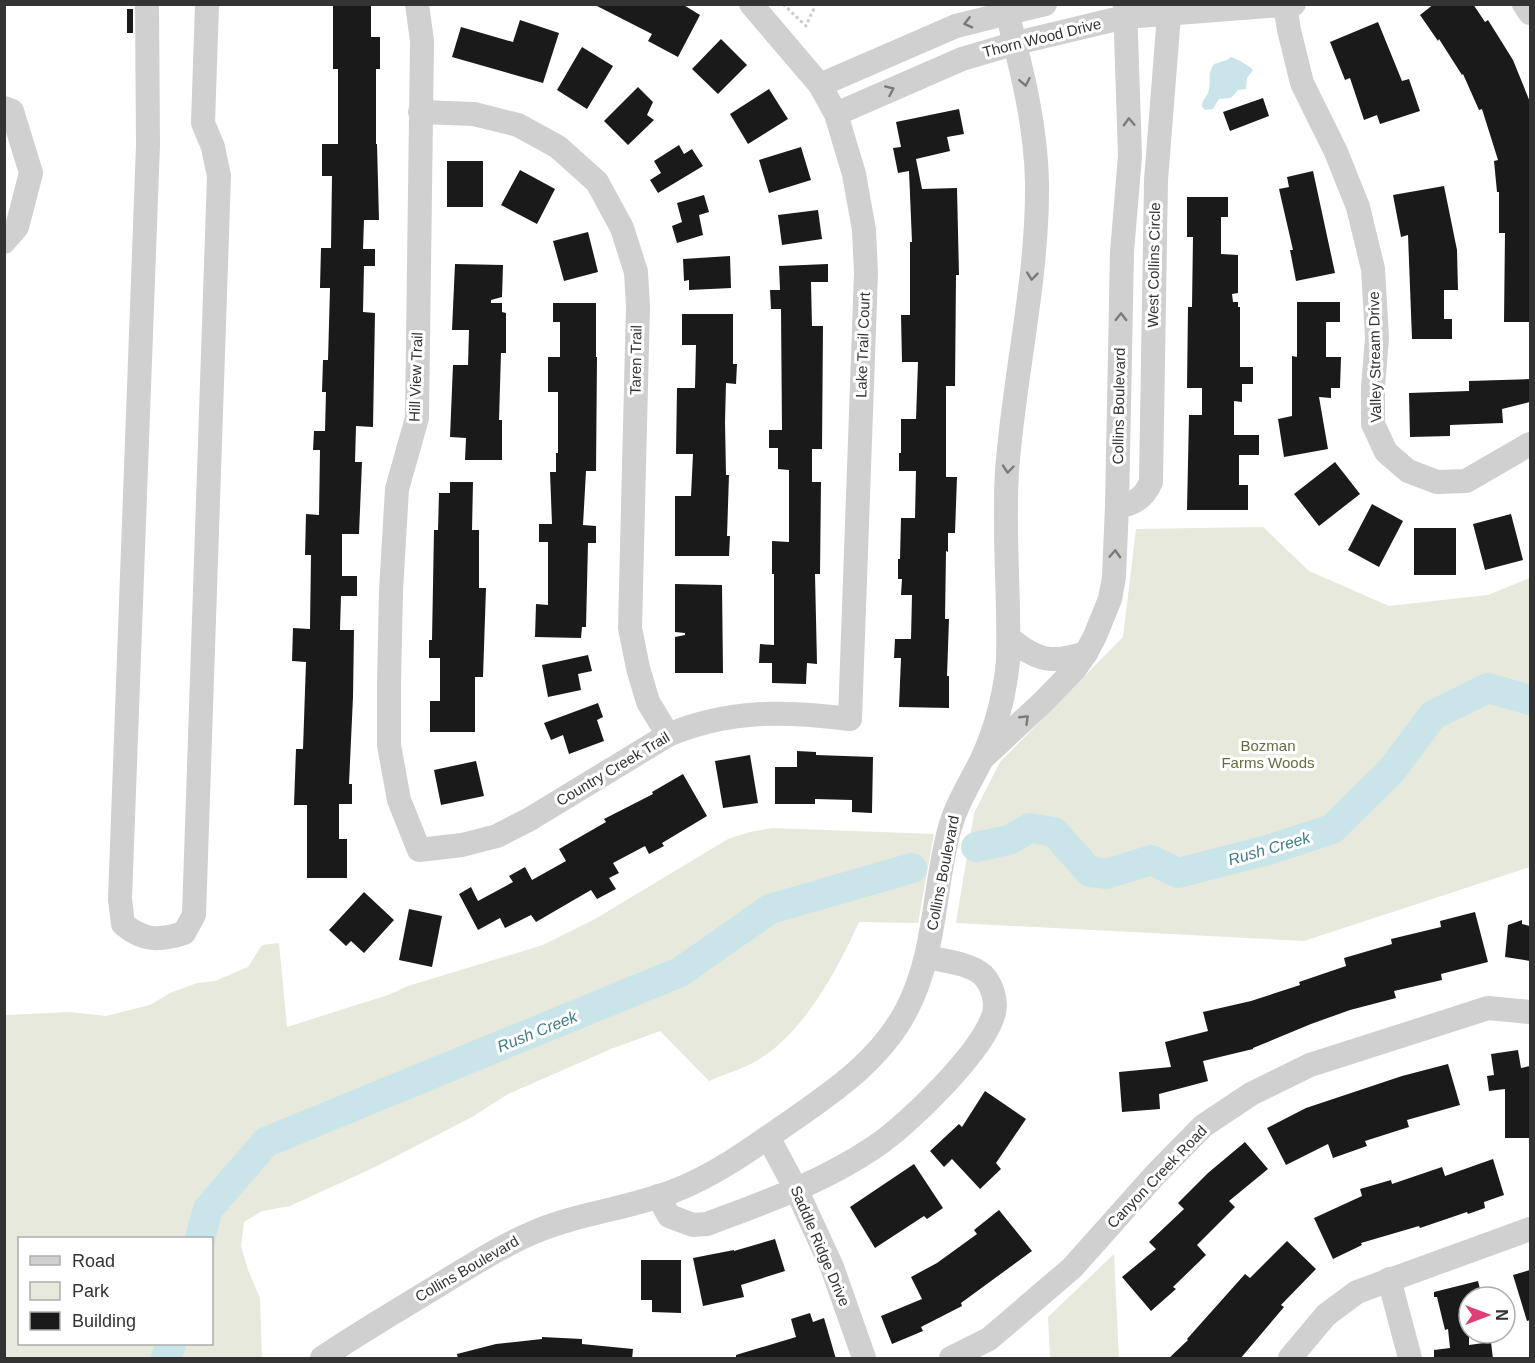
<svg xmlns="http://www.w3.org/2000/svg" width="1535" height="1363" font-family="Arial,sans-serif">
  <rect width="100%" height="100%" fill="#fff"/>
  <!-- green -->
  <g fill="#e6e9dc" fill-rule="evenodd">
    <path d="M1263,527L1309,571L1389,606L1488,595L1530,578V867L1304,941L956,923L974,813L1000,762L1123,637L1136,529Z"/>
    <path d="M772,828L934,834L918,923L859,922C838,968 807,1027 764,1056C749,1067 727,1073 709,1081L660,1031L611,1049L508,1094L472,1117L375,1167L290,1206L262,1211L244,1222L241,1246L248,1270L260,1298L262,1358H5V1015L71,1012L106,1016L150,1005L170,993L197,983L215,981L248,967L262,945L279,943L287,1027L388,995L408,986L543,945L595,919L728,839L750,832ZM20,1238H212V1344H20Z"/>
    <path d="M1114,1254L1119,1358H1050L1048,1317Z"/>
  </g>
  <!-- water -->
  <path fill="#cae5e9" d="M1231,57C1236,58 1250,66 1253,70L1247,78L1246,89L1238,90L1231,98L1219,99L1213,109L1205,110L1202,107C1202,98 1208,97 1209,89C1211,79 1207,74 1214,64L1227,60Z"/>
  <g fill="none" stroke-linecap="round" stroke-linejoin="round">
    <!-- river -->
    <g stroke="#cae5e9" stroke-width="30">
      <path d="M976,847L1009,840L1030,828L1054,832L1090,872L1107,874L1151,860L1178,873L1268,850L1332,829L1391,771L1433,715L1488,688L1530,700"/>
      <path d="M200,1238L208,1209L266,1142L680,972L770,909L912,868"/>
      <path d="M166,1358L171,1344"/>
    </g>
  </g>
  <!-- building -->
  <g fill="#1a1a1a">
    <path d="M333,4H371V37H380V69H376V144H377L379,220H364L363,249H375V266H364L363,312L375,313L373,427L356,426L355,462H362L359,534H342V576H357V596H341L340,630H354L353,697L349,784H352V804H339V839H347V878H307V805H294L296,749H303L306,662L292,661L293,628L310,629L311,555H305L306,514L319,515L320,450H313L314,431H325L326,392H322L323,360H328L330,288H320L321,248H331L332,176H322V144H338V69H333Z"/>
    <path d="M593,4H682L700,15L678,57L648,41L652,34Z"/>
    <path d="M1434,4H1473L1485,22L1488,20L1513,60L1530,102V322H1504L1505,233H1499V192H1497L1494,161L1498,160L1482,109L1479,110L1463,74L1462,75L1439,39L1438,41L1420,15Z"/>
    <rect x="127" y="9" width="6" height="24"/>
    <path d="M520,20L559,33L543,83L452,57L461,27L513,42Z"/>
    <path d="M1378,22L1402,81L1409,79L1420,111L1380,124L1377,115L1364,120L1350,78L1345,80L1330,42Z"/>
    <path d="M721,39L747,65L718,94L692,69Z"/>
    <path d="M582,47L613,66L587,109L557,90Z"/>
    <path d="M638,87L653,102L647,115L654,120L628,145L604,121Z"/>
    <path d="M769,89L788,119L748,144L730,114Z"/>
    <path d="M1263,98L1269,116L1230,131L1223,112Z"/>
    <path d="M959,109L964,134L947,137L950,151L916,159L922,189L957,188L959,275H956L955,386H946V477H957L955,533H948V552L946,551L945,619H949L947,676H949V708L899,707L901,658H894L895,639H911L912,595H901L902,579H898V559H900L901,518H915L916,471H899V453H901V419H916L918,362H902L901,315H910V242H912L909,171L898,173L893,148L901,147L896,122Z"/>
    <path d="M679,145L684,154L692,149L703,166L658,193L650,180L661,173L654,161Z"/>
    <path d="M801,147L811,180L769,193L759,160Z"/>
    <rect x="447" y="161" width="36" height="46"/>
    <path d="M520,170L555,189L537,224L501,205Z"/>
    <path d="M1313,171L1335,273L1296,281L1290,250H1293L1279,189L1289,187L1287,177Z"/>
    <path d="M1444,186L1457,250L1458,290H1444V319H1452V339H1412L1408,235L1401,237L1393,195Z"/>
    <path d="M704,195L709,212L699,215L703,235L677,243L672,226L682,222L677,203Z"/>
    <path d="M1187,197H1228V217H1221V254L1238,255V293L1232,294L1233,302H1238V307H1240V367H1253V384H1242V402L1234,401V435H1259V455H1239V485H1248V510H1187L1189,415H1202V388H1187L1188,307H1192L1193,237H1187Z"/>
    <path d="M818,210L822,239L782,245L778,215Z"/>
    <path d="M588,232L598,272L564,281L553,241Z"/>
    <path d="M730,256L731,288L689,290V280L684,281L683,259Z"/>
    <path d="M455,264L503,265L502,297L491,300V303H502V312L506,313V353H501L499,420H502V460H465L466,438L450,437L453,365H468L469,330H452Z"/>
    <path d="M828,264V282H811L812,326H823L822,449H812V482H821L820,574H815L817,664L807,663L806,684L772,683V663H759L760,644L774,645V574H772V541L789,542V470L778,469V448H769V430H782L781,309H771L770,290H780L779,266Z"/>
    <path d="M1297,302H1340V322H1326V357H1341L1340,388H1331V398L1319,397L1328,449L1284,457L1278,419L1292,416V356L1297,357Z"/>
    <path d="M553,303H596V357H597L596,471H586L583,525L596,526V543H588L586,627H582L581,638L535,637L536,604L548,605V542H539V524H552L550,472H556V453H558V392H548V357H560V322H553Z"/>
    <path d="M682,314H733V364H737L736,384L726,383L725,422L726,475H729L727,536H730L729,556H675V496H691L693,454H676L677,388H695L696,345H682Z"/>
    <path d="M1530,379V402L1502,409L1503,423L1450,425V436L1410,437L1409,393L1469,391V381Z"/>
    <path d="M1335,462L1360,494L1319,526L1294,494Z"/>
    <path d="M450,482H473L472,530H479V588H486L483,677H475V732H430V701H440V658H429V640H432L434,530H438L439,493H450Z"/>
    <path d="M1372,504L1403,521L1379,567L1348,550Z"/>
    <path d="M1511,514L1523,560L1485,570L1473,524Z"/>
    <rect x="1414" y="528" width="42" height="47"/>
    <path d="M675,584L722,585L723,673H675V637L685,635V633L675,632Z"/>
    <path d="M588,655L592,671L578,674L581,690L548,697L542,665Z"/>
    <path d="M598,703L603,717L597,720L604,741L569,754L563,735L551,740L544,723Z"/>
    <path d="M797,751L816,752V755L873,757L872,813L852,812V800L815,799V804H775V767H797Z"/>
    <path d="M750,755L758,803L723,808L715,761Z"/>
    <path d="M476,761L484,796L441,805L434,770Z"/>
    <path d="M683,774L707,816L662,843L664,846L649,854L645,846L613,863L619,873L609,878L616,889L597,899L591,890L536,922L531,915L505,928L500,918L478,930L459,894L471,887L478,901L513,882L509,876L525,867L532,880L566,861L559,849L606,822L604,819L653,794L652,792Z"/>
    <path d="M364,892L394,920L364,953L351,941L346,946L329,930Z"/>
    <path d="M409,909L442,916L432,967L399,960Z"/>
    <path d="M1475,912L1488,962L1441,974L1442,980L1394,991L1396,998L1350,1010L1311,1024L1253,1048V1049L1203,1061L1208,1081L1159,1094L1160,1109L1122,1112L1119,1072L1171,1067L1165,1042L1208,1031L1203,1012L1251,1001L1300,985L1299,982L1346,966L1344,958L1392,944L1391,939L1441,927L1440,921Z"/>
    <path d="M1522,920V924L1530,926V961L1505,957L1508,925Z"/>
    <path d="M1518,1050L1521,1068L1530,1066V1138H1505V1089L1489,1091L1487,1076L1494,1075L1491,1054Z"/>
    <path d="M1448,1064L1460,1105L1407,1120L1409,1127L1365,1141L1367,1146L1333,1158L1328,1144L1286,1165L1267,1128L1306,1108L1402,1076Z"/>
    <path d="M985,1091L1026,1119L996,1163L1001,1169L980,1189L952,1159L944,1167L930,1151L959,1124L962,1127Z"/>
    <path d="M1245,1142L1268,1169L1229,1201L1235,1207L1197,1245L1206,1255L1173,1287L1176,1289L1151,1311L1122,1277L1156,1249L1149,1242L1184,1209L1178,1203L1208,1173Z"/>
    <path d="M1493,1159L1504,1195L1484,1202L1485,1208L1468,1214L1467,1212L1420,1228L1419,1226L1361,1243L1362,1245L1333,1259L1314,1218L1362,1196L1360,1189L1391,1180L1392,1184L1442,1167L1445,1176Z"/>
    <path d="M914,1164L943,1208L927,1219L924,1216L875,1248L850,1207Z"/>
    <path d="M999,1210L1032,1251L961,1303L962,1306L921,1327L923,1331L892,1344L881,1316L922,1299L911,1277L937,1263L977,1234L974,1230Z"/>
    <path d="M775,1239L785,1271L741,1285L744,1297L703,1306L693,1258L734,1250V1251Z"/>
    <path d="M1287,1241L1316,1269L1281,1305L1284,1307L1240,1359H1168L1188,1340L1187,1339L1245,1274L1250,1278Z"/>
    <path d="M641,1260H681V1313L652,1312V1300H641Z"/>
    <path d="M1530,1270V1320L1527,1321L1513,1275Z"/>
    <path d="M1478,1281L1482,1297H1469V1345L1491,1342L1493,1359H1434V1350L1450,1348L1448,1329L1445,1330L1437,1297H1434V1292Z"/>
    <path d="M810,1313L813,1322L824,1318L836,1359H736V1355L796,1337L791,1319Z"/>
    <path d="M542,1337L582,1339V1344L633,1349L632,1359H458L457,1354L496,1344L542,1339Z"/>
  </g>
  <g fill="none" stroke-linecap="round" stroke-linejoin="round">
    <!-- path -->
    <path stroke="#cacaca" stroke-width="3" stroke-dasharray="3 3" stroke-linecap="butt" d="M783,4L806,26L816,4"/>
    <!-- minor -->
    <g stroke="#d0d0d0" stroke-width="24">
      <path d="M147,4L148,145L120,899L123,924C143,941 159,941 184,933L194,915L219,176L213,147L203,123L207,4"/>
      <path d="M417,4L422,41L417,418L397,489L391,591L389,682V745L399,800L419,850L462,845L497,836L530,819L668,735C730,709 785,711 850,719L866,273L864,230L854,174L836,114L820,85L751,4"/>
      <path d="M1285,4L1289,30L1302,83L1336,152L1358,207L1373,269L1377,338L1373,387V424L1386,452L1408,471L1437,482L1466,481L1530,444"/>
      <path d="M1524,4L1530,13"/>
      <path d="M820,85L956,26L1045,4"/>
      <path d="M4,108L12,111L31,173L17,227L4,242"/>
      <path d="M420,112L474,114L518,125L558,147L597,182L622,228L636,272L638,306L630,628L638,668L648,702L668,735"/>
      <path d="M836,114L962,59L1016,43L1125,17L1294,4"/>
      <path d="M1117,506C1134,505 1144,498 1151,482L1156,180L1169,15L1172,4"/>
      <path d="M1009,638C1037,661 1052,664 1086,653"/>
      <path d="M984,757L1044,701L1074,670L1086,653L1095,636L1110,599L1114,577L1117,506L1122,252L1130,156L1125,4"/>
      <path d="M768,1137L797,1191L832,1267L864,1358"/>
      <path d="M658,1196L669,1216L693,1225L707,1224C765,1202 821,1183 873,1148C907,1126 984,1051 994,1013C997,1000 992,985 983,975C969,963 944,961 927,957"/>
      <path d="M1389,1279L1410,1358"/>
      <path d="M322,1358C360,1332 400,1309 439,1285C469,1267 499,1247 532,1233C578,1213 628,1209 674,1191C713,1176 750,1150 784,1126C830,1094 879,1062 906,1011C936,955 933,891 949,831C956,804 970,783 982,759C996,728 1005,694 1008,661C1010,598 1003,535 1007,471C1014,375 1038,280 1037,183C1036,121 1020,64 1005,4"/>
      <path d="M951,1358L989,1339L1072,1268L1155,1175L1203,1126L1251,1094L1310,1065L1488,1008L1530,1012"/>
      <path d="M1290,1358L1326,1315L1357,1292L1530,1229"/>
    </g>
  </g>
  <!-- one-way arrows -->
  <defs><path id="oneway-chevron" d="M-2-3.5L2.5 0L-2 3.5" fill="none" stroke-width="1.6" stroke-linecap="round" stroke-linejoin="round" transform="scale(1.5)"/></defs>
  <g stroke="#7a7a7a">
    <use href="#oneway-chevron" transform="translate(968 23) rotate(166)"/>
    <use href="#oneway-chevron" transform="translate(1025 82) rotate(79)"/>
    <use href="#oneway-chevron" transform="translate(890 90) rotate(-24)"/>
    <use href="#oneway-chevron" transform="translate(1129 122) rotate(-92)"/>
    <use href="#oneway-chevron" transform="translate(1032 276) rotate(96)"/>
    <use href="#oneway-chevron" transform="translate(1121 317) rotate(-89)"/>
    <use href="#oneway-chevron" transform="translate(1008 469) rotate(95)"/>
    <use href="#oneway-chevron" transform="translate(1115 554) rotate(-87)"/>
    <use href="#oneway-chevron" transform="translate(1025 719) rotate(-44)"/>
  </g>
  <g text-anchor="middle" stroke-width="6" stroke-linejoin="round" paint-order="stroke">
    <!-- street labels -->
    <g font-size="15" fill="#333" stroke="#fff">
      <text transform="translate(1042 38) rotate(-14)" y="5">Thorn Wood Drive</text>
      <text transform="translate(1154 265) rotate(-89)" y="5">West Collins Circle</text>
      <text transform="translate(863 345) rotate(-88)" y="5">Lake Trail Court</text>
      <text transform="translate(1375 357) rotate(-91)" y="5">Valley Stream Drive</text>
      <text transform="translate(636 360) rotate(-89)" y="5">Taren Trail</text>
      <text transform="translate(416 377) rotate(-88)" y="5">Hill View Trail</text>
      <text transform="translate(1119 406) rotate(-89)" y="5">Collins Boulevard</text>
      <text transform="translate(613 769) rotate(-31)" y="5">Country Creek Trail</text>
      <text transform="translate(943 873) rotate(-79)" y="5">Collins Boulevard</text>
      <text transform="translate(1157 1177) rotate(-46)" y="5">Canyon Creek Road</text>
      <text transform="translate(820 1246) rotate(67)" y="5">Saddle Ridge Drive</text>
      <text transform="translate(467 1269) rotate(-30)" y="5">Collins Boulevard</text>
    </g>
    <!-- park labels -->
    <g font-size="15" fill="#626e41" stroke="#fff">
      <text x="1268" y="751">Bozman<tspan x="1268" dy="17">Farms Woods</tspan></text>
    </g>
    <!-- water labels -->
    <g font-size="16" font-style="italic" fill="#3d7d87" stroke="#fff">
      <text transform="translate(1269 848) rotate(-16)" y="6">Rush Creek</text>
      <text transform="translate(537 1031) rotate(-22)" y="6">Rush Creek</text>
    </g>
  </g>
  <!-- border -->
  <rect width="1535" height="1363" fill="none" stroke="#333333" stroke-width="12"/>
  <!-- legend -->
  <rect x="18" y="1237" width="195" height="108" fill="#ffffff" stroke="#adadad" stroke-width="1.5"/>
  <rect x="30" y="1256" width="30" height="9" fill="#d0d0d0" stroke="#adadad" stroke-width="1.5"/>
  <text x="72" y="1267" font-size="18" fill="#333333">Road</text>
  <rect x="30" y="1282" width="30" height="18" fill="#e6e9dc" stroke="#adadad" stroke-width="1.5"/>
  <text x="72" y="1297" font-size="18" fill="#333333">Park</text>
  <rect x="30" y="1312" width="30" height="18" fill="#1a1a1a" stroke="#adadad" stroke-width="1.5"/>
  <text x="72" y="1327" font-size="18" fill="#333333">Building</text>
  <!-- north arrow -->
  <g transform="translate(1487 1315) rotate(90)"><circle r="28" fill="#ffffff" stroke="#adadad" stroke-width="1.5"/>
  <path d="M0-4.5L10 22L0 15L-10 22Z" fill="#df3f75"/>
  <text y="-9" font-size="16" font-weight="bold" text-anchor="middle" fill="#333333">N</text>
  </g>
</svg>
